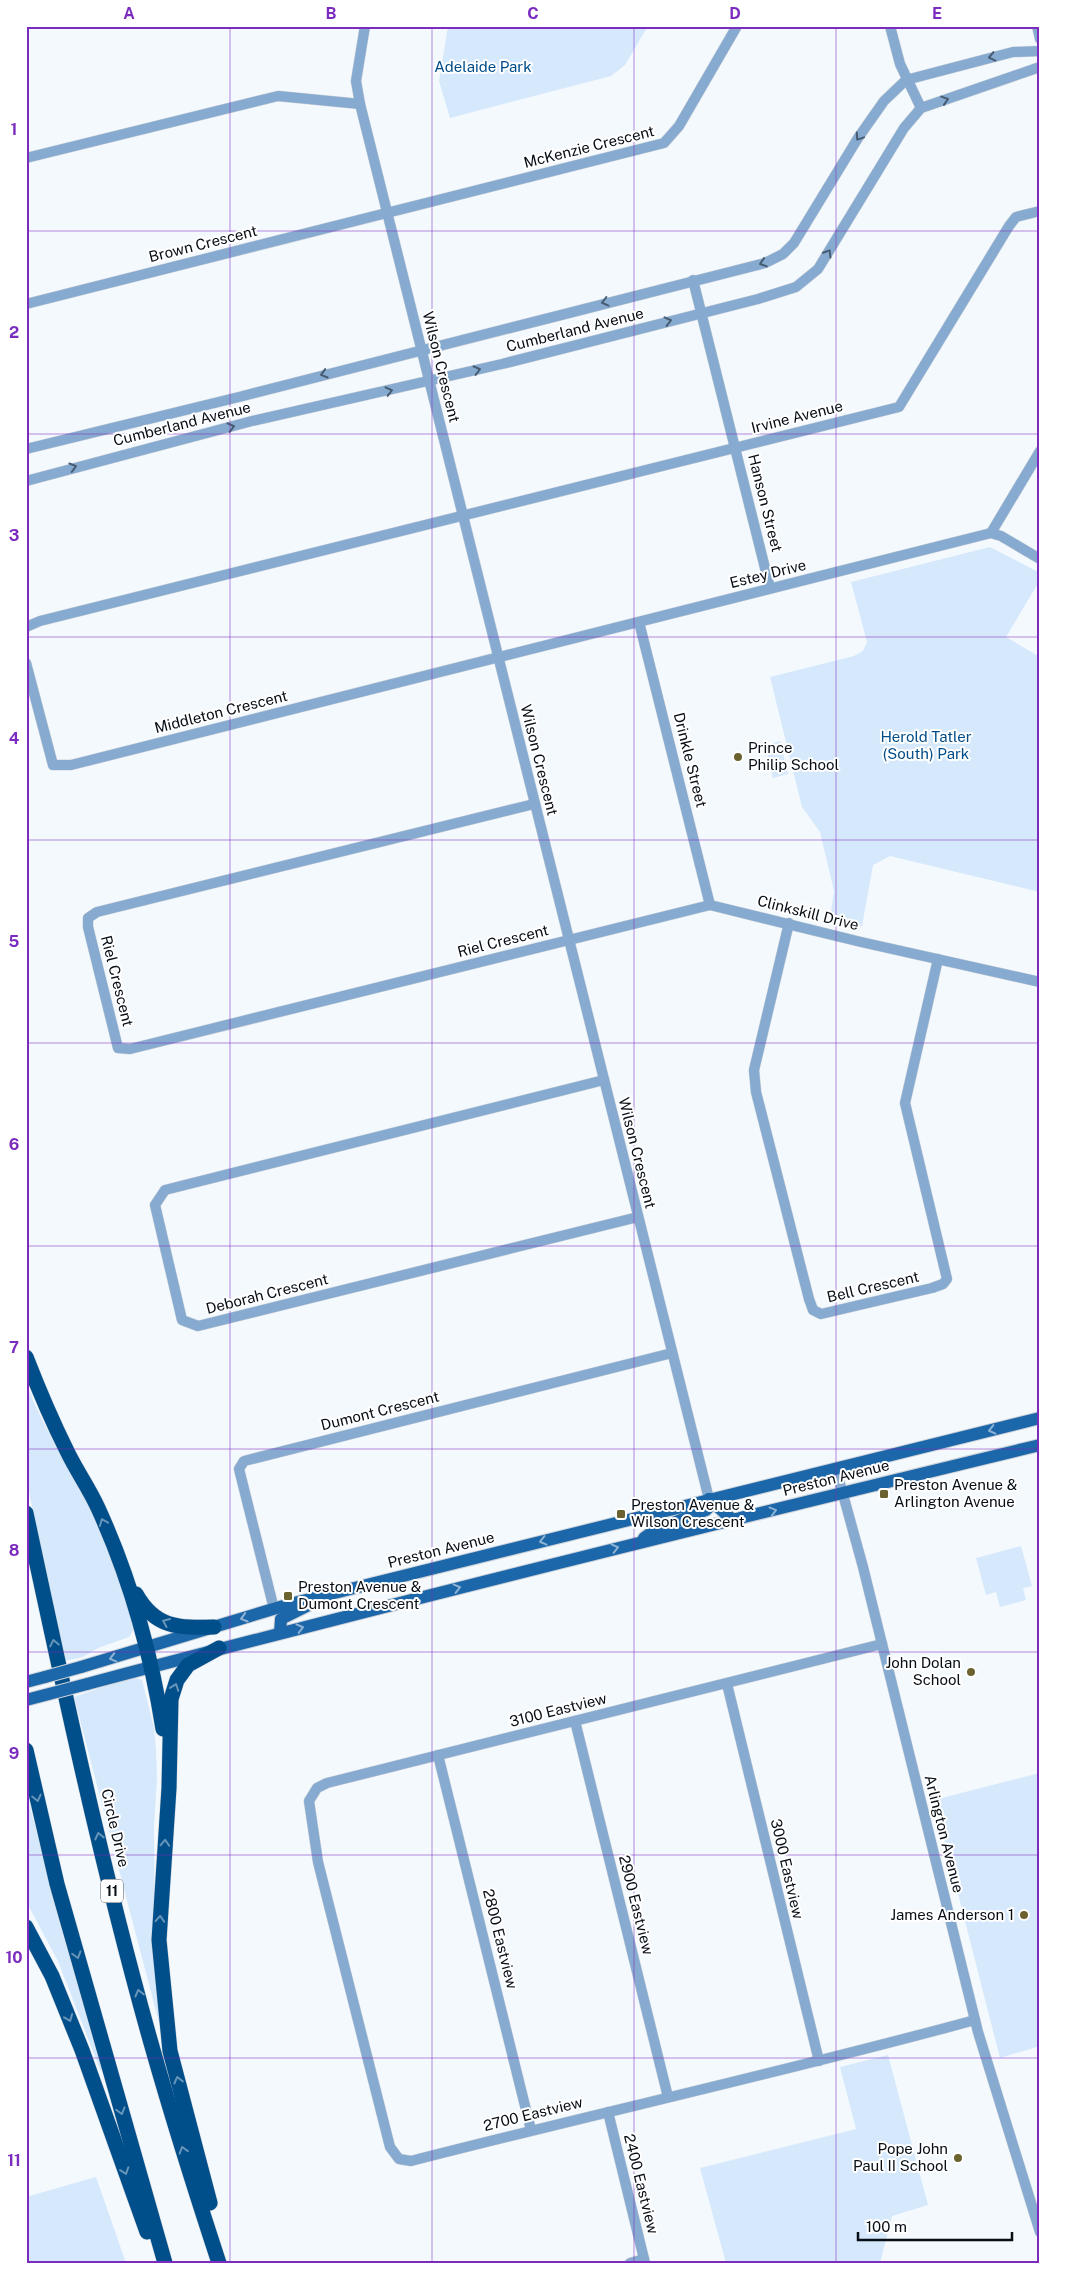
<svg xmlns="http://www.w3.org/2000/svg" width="1066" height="2289" font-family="'Public Sans',sans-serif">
  <rect width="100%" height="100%" fill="#f4f9fe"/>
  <!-- green -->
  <g fill="#d5e8fc">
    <path d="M448,26H648L625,65L611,76L450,118L439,81Z"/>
    <path d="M990,547L1040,573V580L1006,637L1040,657V892L890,856L873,865L862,926L830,919L834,891L820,832L802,807L770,677L854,656L863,651L867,642L851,582Z"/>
    <path d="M780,741L788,774L773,778L765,745Z"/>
    <path d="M26,1383C48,1441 85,1491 109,1548C120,1574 126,1602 134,1629L129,1637L98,1648L83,1657L65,1661L26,1478Z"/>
    <path d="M1021,1546L1032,1586L1023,1588L1026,1600L1000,1607L996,1592L986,1595L976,1558Z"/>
    <path d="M132,1677L142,1680L154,1728L156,1749L157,1778L154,1827L155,1945L164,2042L74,1697Z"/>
    <path d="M1040,1773V2046L1000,2058L934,1800Z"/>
    <path d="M26,1791L61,1927L101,2067V2072L58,1961L26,1901Z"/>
    <path d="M888,2055L928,2205L892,2216L880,2263H726L700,2168L856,2129L840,2067Z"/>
    <path d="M96,2177L126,2263H26V2197Z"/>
  </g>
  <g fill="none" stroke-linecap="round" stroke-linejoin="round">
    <!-- minor casing -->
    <g stroke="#ced3d9" stroke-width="11">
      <g id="minor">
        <path d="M365,26L356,81L360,104L709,1499"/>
        <path d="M890,26L900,64L921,108"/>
        <path d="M1037,26L1040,39"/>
        <path d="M26,158L278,96L360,104"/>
        <path d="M693,280L770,588"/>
        <path d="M26,304L664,143L679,126L737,26"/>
        <path d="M26,449L239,397L765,263L783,254L794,243L858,138L884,101L906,80L1013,52L1040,51"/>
        <path d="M26,481L252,421L502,364L758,299L796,287L818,269L904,128L921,108L1040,67"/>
        <path d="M991,533L1040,451"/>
        <path d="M639,622L710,905"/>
        <path d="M26,627L40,621L899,407L1009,226L1016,217L1040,211"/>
        <path d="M26,663L53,765H71L991,533L1001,536L1040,559"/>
        <path d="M534,804L97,912L88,918V927L118,1048L130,1049L710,905L861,942L1040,982"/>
        <path d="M789,923L754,1070L756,1092L809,1299L813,1310L821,1314L932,1288L943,1284L947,1279L905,1103L938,959"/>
        <path d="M604,1080L165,1190L155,1205L182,1320L198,1326L638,1217"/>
        <path d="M836,1469L863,1567L978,2032L1040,2232"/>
        <path d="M274,1609L239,1469L244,1461L672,1353"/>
        <path d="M882,1644L327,1783L317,1788L309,1801L318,1862L390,2147L399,2159L411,2161C598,2113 788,2071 975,2020"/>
        <path d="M727,1684L819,2061"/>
        <path d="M575,1721L668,2097"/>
        <path d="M438,1755L531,2130"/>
        <path d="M608,2112L645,2263"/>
        <path d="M630,2263L644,2259"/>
      </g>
    </g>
    <!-- major casing -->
    <g stroke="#ced3d9" stroke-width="14">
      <g id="major">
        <path d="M709,1499L734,1521"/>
        <path d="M644,1538L655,1530L706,1510L709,1507V1499"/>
        <path d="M280,1633L281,1619L311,1604"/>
        <path d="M81,1667L290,1604L1040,1418"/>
        <path d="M26,1682L45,1677"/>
        <path d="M87,1684C404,1600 721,1522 1040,1445"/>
      </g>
    </g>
    <!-- highway casing -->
    <g stroke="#ced3d9" stroke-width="16">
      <g id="highway">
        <path d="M26,1357C38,1388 52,1421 67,1451C76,1470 89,1488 98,1508C130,1578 151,1653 163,1729"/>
        <path d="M26,1513C64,1691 102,1869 151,2043C172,2117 195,2190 219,2263"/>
        <path d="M136,1594C155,1628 178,1628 214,1627"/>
        <path d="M26,1750L57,1884L165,2263"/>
        <path d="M26,1927L52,1976L82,2050L147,2232"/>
        <path d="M210,2203L170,2051L159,1940L169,1788L171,1699L177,1680L188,1665L219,1648"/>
      </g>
    </g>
    <!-- minor -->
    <use href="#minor" stroke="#87abd0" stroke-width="10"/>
    <!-- major -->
    <use href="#major" stroke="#1c67a9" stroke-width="12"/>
    <!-- highway -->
    <use href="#highway" stroke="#004e8a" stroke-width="15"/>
    <!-- major-bridge casing -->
    <g stroke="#ced3d9" stroke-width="14" stroke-linecap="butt">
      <g id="major-bridge">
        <path d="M45,1677L81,1667"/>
        <path d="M26,1700L87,1684"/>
      </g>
    </g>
    <!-- major-bridge -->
    <use href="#major-bridge" stroke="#1c67a9" stroke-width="12"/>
  </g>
  <!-- one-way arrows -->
  <defs><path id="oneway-chevron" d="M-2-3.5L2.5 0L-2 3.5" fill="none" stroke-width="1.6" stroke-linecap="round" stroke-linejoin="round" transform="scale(1.25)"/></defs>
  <g stroke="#475c73">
    <use href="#oneway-chevron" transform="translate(992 57) rotate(167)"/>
    <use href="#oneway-chevron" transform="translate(945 100) rotate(-18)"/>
    <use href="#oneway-chevron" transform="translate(859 137) rotate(124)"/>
    <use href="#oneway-chevron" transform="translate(828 253) rotate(-58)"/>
    <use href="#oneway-chevron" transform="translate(763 263) rotate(162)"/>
    <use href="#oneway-chevron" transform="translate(605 302) rotate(166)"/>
    <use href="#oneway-chevron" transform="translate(668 321) rotate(-14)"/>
    <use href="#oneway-chevron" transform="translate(477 370) rotate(-14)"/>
    <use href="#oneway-chevron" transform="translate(324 374) rotate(164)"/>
    <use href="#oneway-chevron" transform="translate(389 391) rotate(-14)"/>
    <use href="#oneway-chevron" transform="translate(231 427) rotate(-14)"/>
    <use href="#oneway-chevron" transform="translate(73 467) rotate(-16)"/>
  </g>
  <g stroke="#8eb3d4">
    <use href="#oneway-chevron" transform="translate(992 1430) rotate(166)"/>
    <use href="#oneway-chevron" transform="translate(773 1511) rotate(-15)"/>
    <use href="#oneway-chevron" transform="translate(543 1541) rotate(166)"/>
    <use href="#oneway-chevron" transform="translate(615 1548) rotate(-14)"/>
    <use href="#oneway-chevron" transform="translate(457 1588) rotate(-14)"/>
    <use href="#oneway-chevron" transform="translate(244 1618) rotate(164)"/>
    <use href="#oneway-chevron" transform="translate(300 1628) rotate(-14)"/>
    <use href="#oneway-chevron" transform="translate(113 1658) rotate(165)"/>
  </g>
  <g stroke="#6695b9">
    <use href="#oneway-chevron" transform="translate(103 1522) rotate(-112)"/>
    <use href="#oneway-chevron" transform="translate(166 1622) rotate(-156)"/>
    <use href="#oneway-chevron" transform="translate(54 1643) rotate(-102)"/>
    <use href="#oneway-chevron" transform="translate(175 1687) rotate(-70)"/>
    <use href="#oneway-chevron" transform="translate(37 1798) rotate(77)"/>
    <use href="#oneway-chevron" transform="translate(99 1836) rotate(-103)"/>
    <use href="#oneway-chevron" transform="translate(165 1843) rotate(-87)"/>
    <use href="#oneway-chevron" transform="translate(160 1919) rotate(-86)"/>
    <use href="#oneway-chevron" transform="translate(77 1955) rotate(74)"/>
    <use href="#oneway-chevron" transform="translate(139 1993) rotate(-104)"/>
    <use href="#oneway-chevron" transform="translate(69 2018) rotate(68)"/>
    <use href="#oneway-chevron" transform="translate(178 2080) rotate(-104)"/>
    <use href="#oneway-chevron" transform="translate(121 2111) rotate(74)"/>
    <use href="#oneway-chevron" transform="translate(183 2150) rotate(-107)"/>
    <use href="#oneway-chevron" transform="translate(125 2171) rotate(71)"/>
  </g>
  <!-- grid -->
  <path fill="none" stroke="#7b2cbf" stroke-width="1" stroke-opacity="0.55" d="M230,26V2263M432,26V2263M634,26V2263M836,26V2263M26,231H1040M26,434H1040M26,637H1040M26,840H1040M26,1043H1040M26,1246H1040M26,1449H1040M26,1652H1040M26,1855H1040M26,2058H1040"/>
  <!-- markers -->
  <g fill="#6b622f" stroke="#fff" stroke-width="2">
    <circle cx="738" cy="757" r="5"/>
    <rect x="879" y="1489" width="10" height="10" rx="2.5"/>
    <rect x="616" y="1509" width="10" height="10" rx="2.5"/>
    <rect x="283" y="1591" width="10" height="10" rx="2.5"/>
    <circle cx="971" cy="1672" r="5"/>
    <circle cx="1024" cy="1915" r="5"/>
    <circle cx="958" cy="2158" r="5"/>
  </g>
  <g text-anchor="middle" stroke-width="4" stroke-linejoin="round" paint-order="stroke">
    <!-- shield labels -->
    <rect fill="#fff" stroke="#51565c" stroke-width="1" x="101" y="1879.5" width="22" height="23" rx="4"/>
    <g font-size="14" font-weight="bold" fill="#070e16">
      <text x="112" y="1896">11</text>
    </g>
    <!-- park labels -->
    <g font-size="15" fill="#004c88" stroke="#fff">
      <text x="483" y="72">Adelaide Park</text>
      <text x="926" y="742">Herold Tatler<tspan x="926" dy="17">(South) Park</tspan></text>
    </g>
    <!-- street labels -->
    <g font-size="15" fill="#070e16" stroke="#fff">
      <text transform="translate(589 147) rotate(-14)" y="5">McKenzie Crescent</text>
      <text transform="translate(203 244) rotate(-14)" y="5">Brown Crescent</text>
      <text transform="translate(575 330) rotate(-14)" y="5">Cumberland Avenue</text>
      <text transform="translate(441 367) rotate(76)" y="5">Wilson Crescent</text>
      <text transform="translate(797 417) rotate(-14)" y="5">Irvine Avenue</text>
      <text transform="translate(182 424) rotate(-14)" y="5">Cumberland Avenue</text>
      <text transform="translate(765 503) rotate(76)" y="5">Hanson Street</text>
      <text transform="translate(768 574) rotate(-14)" y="5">Estey Drive</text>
      <text transform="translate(221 712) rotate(-14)" y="5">Middleton Crescent</text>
      <text transform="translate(539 760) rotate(76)" y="5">Wilson Crescent</text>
      <text transform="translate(690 760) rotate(76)" y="5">Drinkle Street</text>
      <text transform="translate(808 913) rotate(14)" y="5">Clinkskill Drive</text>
      <text transform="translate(503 941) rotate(-14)" y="5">Riel Crescent</text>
      <text transform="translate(117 981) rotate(76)" y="5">Riel Crescent</text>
      <text transform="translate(637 1153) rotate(76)" y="5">Wilson Crescent</text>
      <text transform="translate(873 1287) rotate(-13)" y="5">Bell Crescent</text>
      <text transform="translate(267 1294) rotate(-14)" y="5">Deborah Crescent</text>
      <text transform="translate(380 1411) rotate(-14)" y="5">Dumont Crescent</text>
      <text transform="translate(836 1478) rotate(-14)" y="5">Preston Avenue</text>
      <text transform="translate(441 1550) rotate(-14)" y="5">Preston Avenue</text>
      <text transform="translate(558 1710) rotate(-14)" y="5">3100 Eastview</text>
      <text transform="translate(115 1828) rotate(77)" y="5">Circle Drive</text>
      <text transform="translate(944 1834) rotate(76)" y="5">Arlington Avenue</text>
      <text transform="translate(787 1869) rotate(77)" y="5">3000 Eastview</text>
      <text transform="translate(636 1905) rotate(76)" y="5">2900 Eastview</text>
      <text transform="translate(500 1939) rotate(76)" y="5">2800 Eastview</text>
      <text transform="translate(533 2114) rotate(-14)" y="5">2700 Eastview</text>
      <text transform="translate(641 2184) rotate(76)" y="5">2400 Eastview</text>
    </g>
    <!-- poi labels -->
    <g font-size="15" fill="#070e16" stroke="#fff" text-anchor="start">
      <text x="748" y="753">Prince<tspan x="748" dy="17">Philip School</tspan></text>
      <text x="894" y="1490">Preston Avenue &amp;<tspan x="894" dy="17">Arlington Avenue</tspan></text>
      <text x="631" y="1510">Preston Avenue &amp;<tspan x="631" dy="17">Wilson Crescent</tspan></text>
      <text x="298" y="1592">Preston Avenue &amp;<tspan x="298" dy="17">Dumont Crescent</tspan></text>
      <text x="961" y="1668" text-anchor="end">John Dolan<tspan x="961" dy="17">School</tspan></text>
      <text x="1014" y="1920" text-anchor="end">James Anderson 1</text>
      <text x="948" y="2154" text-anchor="end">Pope John<tspan x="948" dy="17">Paul II School</tspan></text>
    </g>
  </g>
  <!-- border -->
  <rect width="1066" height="2289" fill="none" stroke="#ffffff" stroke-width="55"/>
  <!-- scale -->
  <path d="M858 2232v8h154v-8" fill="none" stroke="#070e16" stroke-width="2.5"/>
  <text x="866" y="2232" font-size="15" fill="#070e16" stroke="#ffffff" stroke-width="4" paint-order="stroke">100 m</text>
  <rect x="28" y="28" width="1010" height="2234" fill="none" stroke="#7b2cbf" stroke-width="2"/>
  <g font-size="16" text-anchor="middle" font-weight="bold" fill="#7b2cbf">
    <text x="129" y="19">A</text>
    <text x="331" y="19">B</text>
    <text x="533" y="19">C</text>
    <text x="735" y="19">D</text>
    <text x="937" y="19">E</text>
    <text x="14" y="135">1</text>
    <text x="14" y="338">2</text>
    <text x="14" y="541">3</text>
    <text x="14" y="744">4</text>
    <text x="14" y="947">5</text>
    <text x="14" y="1150">6</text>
    <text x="14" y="1353">7</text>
    <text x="14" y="1556">8</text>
    <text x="14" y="1759">9</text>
    <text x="14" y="1963">10</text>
    <text x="14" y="2166">11</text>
  </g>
</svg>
